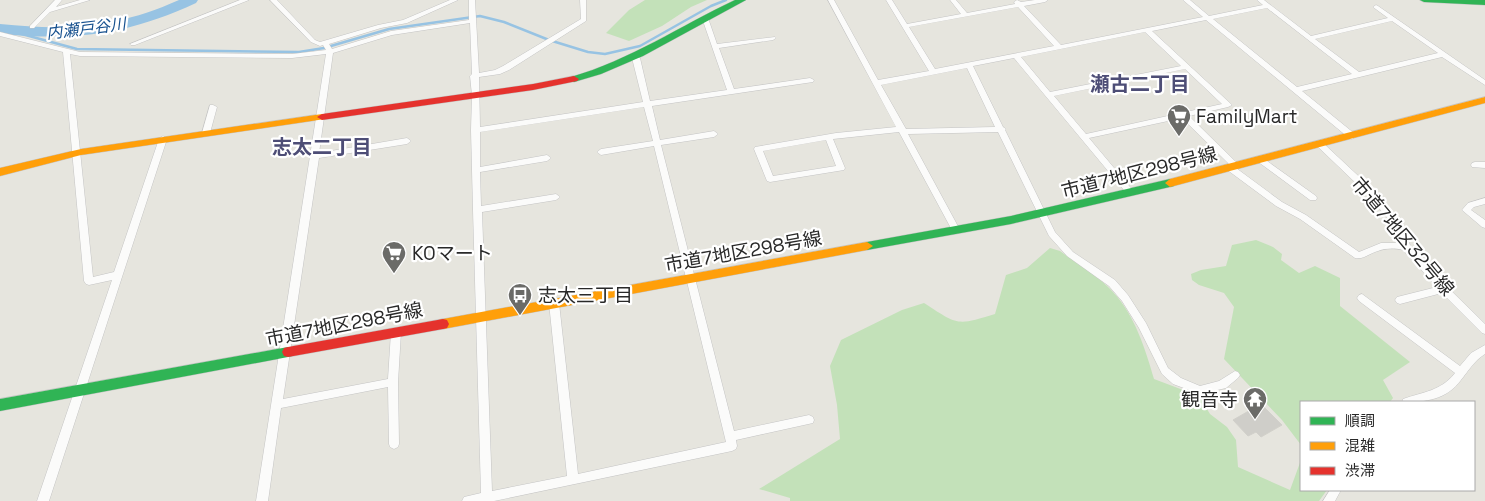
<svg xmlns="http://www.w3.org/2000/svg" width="1485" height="501" font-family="'Space Grotesk','Noto Sans JP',sans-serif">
  <rect width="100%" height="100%" fill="#e6e5de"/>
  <!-- green -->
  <g fill="#c3e1b9">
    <path d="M645,0H707L691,7L662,26L629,41L606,33L629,10Z"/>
    <path d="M1256,240L1273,247L1282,254L1281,260L1299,273L1315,266L1340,278V306L1410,362L1383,380L1393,398L1390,402H1301V445L1282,420L1224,359L1234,307L1224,293L1199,285L1192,280L1191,274L1201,270L1226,266L1232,245Z"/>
    <path d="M1050,248L1060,251C1076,263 1100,277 1113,292C1135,316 1145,348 1154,379L1199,396L1210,414L1227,427L1236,440L1238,467L1290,490L1301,460V490H1327L1319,501H790V498L759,489L840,439L837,405L830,366L841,340L902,310L924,303C958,325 956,326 995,314L1006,275L1027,268Z"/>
  </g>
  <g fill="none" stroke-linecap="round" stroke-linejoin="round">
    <!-- stream -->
    <path stroke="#97c3e3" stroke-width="2.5" d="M7,30L77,49L299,52L324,48L389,29L480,16L504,22L549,40L588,52L605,54L640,46L711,6L726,0"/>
    <!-- river -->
    <path fill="#97c3e3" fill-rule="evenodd" d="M179,0H198L196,3C126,35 76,41 0,34V24C68,31 116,28 179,0Z"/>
  </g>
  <!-- building -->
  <path fill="#cfcec9" stroke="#d1d0ca" d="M1261,404L1282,425L1261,437L1256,432L1248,436L1233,420Z"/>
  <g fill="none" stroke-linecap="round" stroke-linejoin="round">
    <!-- street casing -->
    <g stroke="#c4c4c4" stroke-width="1">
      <g id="street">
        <path d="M55,0H62L56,7L80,0H90L50,12L34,28H30V26Z"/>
        <path d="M240,0H249L135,45H131L130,44Z"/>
        <path d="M270,0H277L315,40L320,42L378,25L403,20L450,0H458L407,23L381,28L329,44L332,49L391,31L469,20V0H475L479,73L495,70L503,66L581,19L580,0H586V21L509,70L500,74L479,77L480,127L643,102L632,58L636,56L640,58L650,101L727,90L702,18L703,17H707L708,18L717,44L775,37L776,38L773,40L719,48L734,89L810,78L814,80L813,82L652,106L660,140L714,131L718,134L714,137L661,145L734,431L809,415L813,417L814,420L813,423L736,440L737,446L736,449L732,451L494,501H462L464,497L481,493L473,210L471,130L472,95L470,76L472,74L470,23L392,35L333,53L319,153L407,138L411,141L407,144L319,158L283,399L388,379L391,332L393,329L396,328L399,329L401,332L398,382L399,444L398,447L394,449L390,447L389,444L388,387L281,408L268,501H256L326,54L292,58L80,56L70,54L93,277L114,272L159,139L163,136L167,139L49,501H37L112,280L89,285L86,284L84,281L63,52L0,36V32L80,52L292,54L326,50L323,45L320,46L311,42ZM644,107L653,141L601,149L597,152L601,155L654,146L726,442L578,474L559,303L557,300H551L549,303L567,476L492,491L482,212L556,200L560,197L556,194L481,206L480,172L547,161L551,158L547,155L480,167V132Z"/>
        <path d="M828,0H834L878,80L929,71L886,0H892L907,24L961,14L950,0H956L967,13L1015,4L1014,2L1017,0L1021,2L1035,0H1048L1045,2L1024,6L1061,45L1203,17L1183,0H1190L1209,16L1263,5L1257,0H1264L1311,36L1388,18L1373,7L1376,5L1378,6L1485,80V85L1442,57L1302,91L1355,134L1356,136L1352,139L1349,138L1206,20L1152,31L1232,105L1228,107L1189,116L1238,164L1239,166L1236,168L1282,202L1306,215L1359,252L1381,243H1400L1392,223L1362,189L1315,144L1319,141L1322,142L1368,185L1399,220L1410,245L1430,270L1485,324V334L1482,333L1442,293L1400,304L1397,303L1395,300L1397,297L1437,287L1403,250C1395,248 1386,248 1378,251C1370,253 1363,260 1355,258L1300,219L1276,206L1226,169L1225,167L1229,164L1182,118L1089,138L1135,193L1134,195H1128L1014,58L973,66L1003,127L1006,129L1005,130L1055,232L1073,252L1115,280L1128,295L1146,323L1168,368L1181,378L1200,386L1219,381L1235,371L1238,372L1240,375L1238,378L1226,388L1200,394L1173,384L1162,374L1139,328L1122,301L1109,286L1067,256L1049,236L998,132L908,134L960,230L956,233L953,232L899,132L833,139L845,168L844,170L770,182L767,181L754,149L755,147L836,133L896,127ZM1018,7L1054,46L935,69L909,27ZM1267,8L1352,74L1297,87L1213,19ZM1392,21L1438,53L1359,72L1315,39ZM1145,32L1181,66L1050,92L1021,57ZM967,68L995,127L906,129L881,85ZM1185,69L1222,104L1086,134L1054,96ZM826,140L836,166L773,176L763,151Z"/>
        <path d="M210,105H213L217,107L210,133L206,136L202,133Z"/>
        <path d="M1260,156L1316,196L1317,198L1316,200H1310L1257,161L1256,159L1257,157Z"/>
        <path d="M1475,162H1485V168L1472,167L1471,165L1472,163Z"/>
        <path d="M1485,198V204L1474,207L1471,210L1485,220V228L1482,227L1462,210L1468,203Z"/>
        <path d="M1362,294L1460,366L1471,353L1485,345V354C1474,361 1469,370 1461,380C1446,400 1426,402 1402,402L1403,399C1423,392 1441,391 1455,373L1359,301L1357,298L1359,295Z"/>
        <path d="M1330,490H1341L1335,501H1323Z"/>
      </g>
    </g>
    <!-- fast casing -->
    <g stroke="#c4c4c4" stroke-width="1">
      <g id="fast">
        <path d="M735,0H746L643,56L601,74L574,82L569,79L571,77C630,60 680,26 735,0Z"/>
        <path d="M1420,0H1485V5L1424,2Z"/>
        <path d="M1170,179L1174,180L1175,183L1174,186L1011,224L867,250L861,246L867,242L1011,216Z"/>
        <path d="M288,347L292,348L294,352L292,356L288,357L0,411V399Z"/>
      </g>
    </g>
    <!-- slow casing -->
    <g stroke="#c4c4c4" stroke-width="1">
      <g id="slow">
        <path d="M1485,97V103L1170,187L1165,183L1170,179Z"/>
        <path d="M322,114L325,115L327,117L325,119L81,155L0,176V168L81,149Z"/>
        <path d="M867,242L873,246L867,250L443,329L439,328L437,324L439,320L443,319Z"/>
      </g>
    </g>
    <!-- jam casing -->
    <g stroke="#c4c4c4" stroke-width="1">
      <g id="jam">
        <path d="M574,76L579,79L577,81L533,90L322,120L317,117L322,114L533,84Z"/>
        <path d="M443,319L447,320L449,324L447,328L443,329L288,357L284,356L282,352L284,348L288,347Z"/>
      </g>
    </g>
    <!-- street -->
    <use href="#street" fill="#fbfbfa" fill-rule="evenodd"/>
    <!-- fast -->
    <use href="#fast" fill="#30b455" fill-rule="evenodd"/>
    <!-- slow -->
    <use href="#slow" fill="#ff9f0a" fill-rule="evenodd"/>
    <!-- jam -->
    <use href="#jam" fill="#e5322d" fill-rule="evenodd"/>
  </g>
  <!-- icons -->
  <defs>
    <g id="supermarket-pin" transform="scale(1.25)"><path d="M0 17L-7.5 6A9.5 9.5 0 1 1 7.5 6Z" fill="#6b6b68" stroke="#fff"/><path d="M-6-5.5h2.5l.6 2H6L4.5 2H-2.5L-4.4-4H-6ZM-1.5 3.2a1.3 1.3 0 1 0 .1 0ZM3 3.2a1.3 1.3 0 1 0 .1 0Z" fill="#fff"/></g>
    <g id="bus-pin" transform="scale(1.25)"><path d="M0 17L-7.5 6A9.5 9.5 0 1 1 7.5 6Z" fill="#6b6b68" stroke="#fff"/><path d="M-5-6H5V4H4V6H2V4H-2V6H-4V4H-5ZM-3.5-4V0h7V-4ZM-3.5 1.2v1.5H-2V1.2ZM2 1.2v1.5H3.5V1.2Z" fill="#fff"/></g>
    <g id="temple-pin" transform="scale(1.25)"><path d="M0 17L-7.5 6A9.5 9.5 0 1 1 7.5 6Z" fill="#6b6b68" stroke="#fff"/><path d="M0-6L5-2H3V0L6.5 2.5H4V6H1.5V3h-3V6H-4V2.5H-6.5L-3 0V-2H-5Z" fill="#fff"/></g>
  </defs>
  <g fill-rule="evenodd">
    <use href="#supermarket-pin" x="1179" y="116"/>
    <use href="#supermarket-pin" x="394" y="253"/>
    <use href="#bus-pin" x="520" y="295"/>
    <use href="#temple-pin" x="1255" y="399"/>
  </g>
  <g text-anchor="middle" stroke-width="4.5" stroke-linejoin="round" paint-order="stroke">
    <!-- far-water labels -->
    <g font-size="16" font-style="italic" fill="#17518f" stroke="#fff">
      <text transform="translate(86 28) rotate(-7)" y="6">内瀬戸谷川</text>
    </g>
    <!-- poi labels -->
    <g font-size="19" fill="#292929" stroke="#fff" text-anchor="start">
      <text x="1196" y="123">FamilyMart</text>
      <text x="412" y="260">KOマート</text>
      <text x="538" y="302">志太三丁目</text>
      <text x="1238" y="406" text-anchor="end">観音寺</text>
    </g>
    <!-- street labels -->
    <g font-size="19" fill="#292929" stroke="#fff">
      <text transform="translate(1139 172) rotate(-14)" y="7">市道7地区298号線</text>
      <text transform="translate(1403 236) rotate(50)" y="7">市道7地区32号線</text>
      <text transform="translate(743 251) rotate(-10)" y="7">市道7地区298号線</text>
      <text transform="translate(344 324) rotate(-11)" y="7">市道7地区298号線</text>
    </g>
    <!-- neighbourhood labels -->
    <g font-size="20" font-weight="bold" fill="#4d4d76" stroke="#fff">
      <text x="1140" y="91">瀬古二丁目</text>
      <text x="322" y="154">志太二丁目</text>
    </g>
  </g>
  <!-- legend -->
  <rect x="1300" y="401" width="175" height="90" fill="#ffffff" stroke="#a9a9a9"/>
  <rect x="1310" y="417" width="25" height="8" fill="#30b455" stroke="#a9a9a9"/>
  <text x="1345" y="426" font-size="15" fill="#292929">順調</text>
  <rect x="1310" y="442" width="25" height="8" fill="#ff9f0a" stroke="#a9a9a9"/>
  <text x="1345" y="451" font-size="15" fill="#292929">混雑</text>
  <rect x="1310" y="467" width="25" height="8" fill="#e5322d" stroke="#a9a9a9"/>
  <text x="1345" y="476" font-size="15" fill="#292929">渋滞</text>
</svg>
